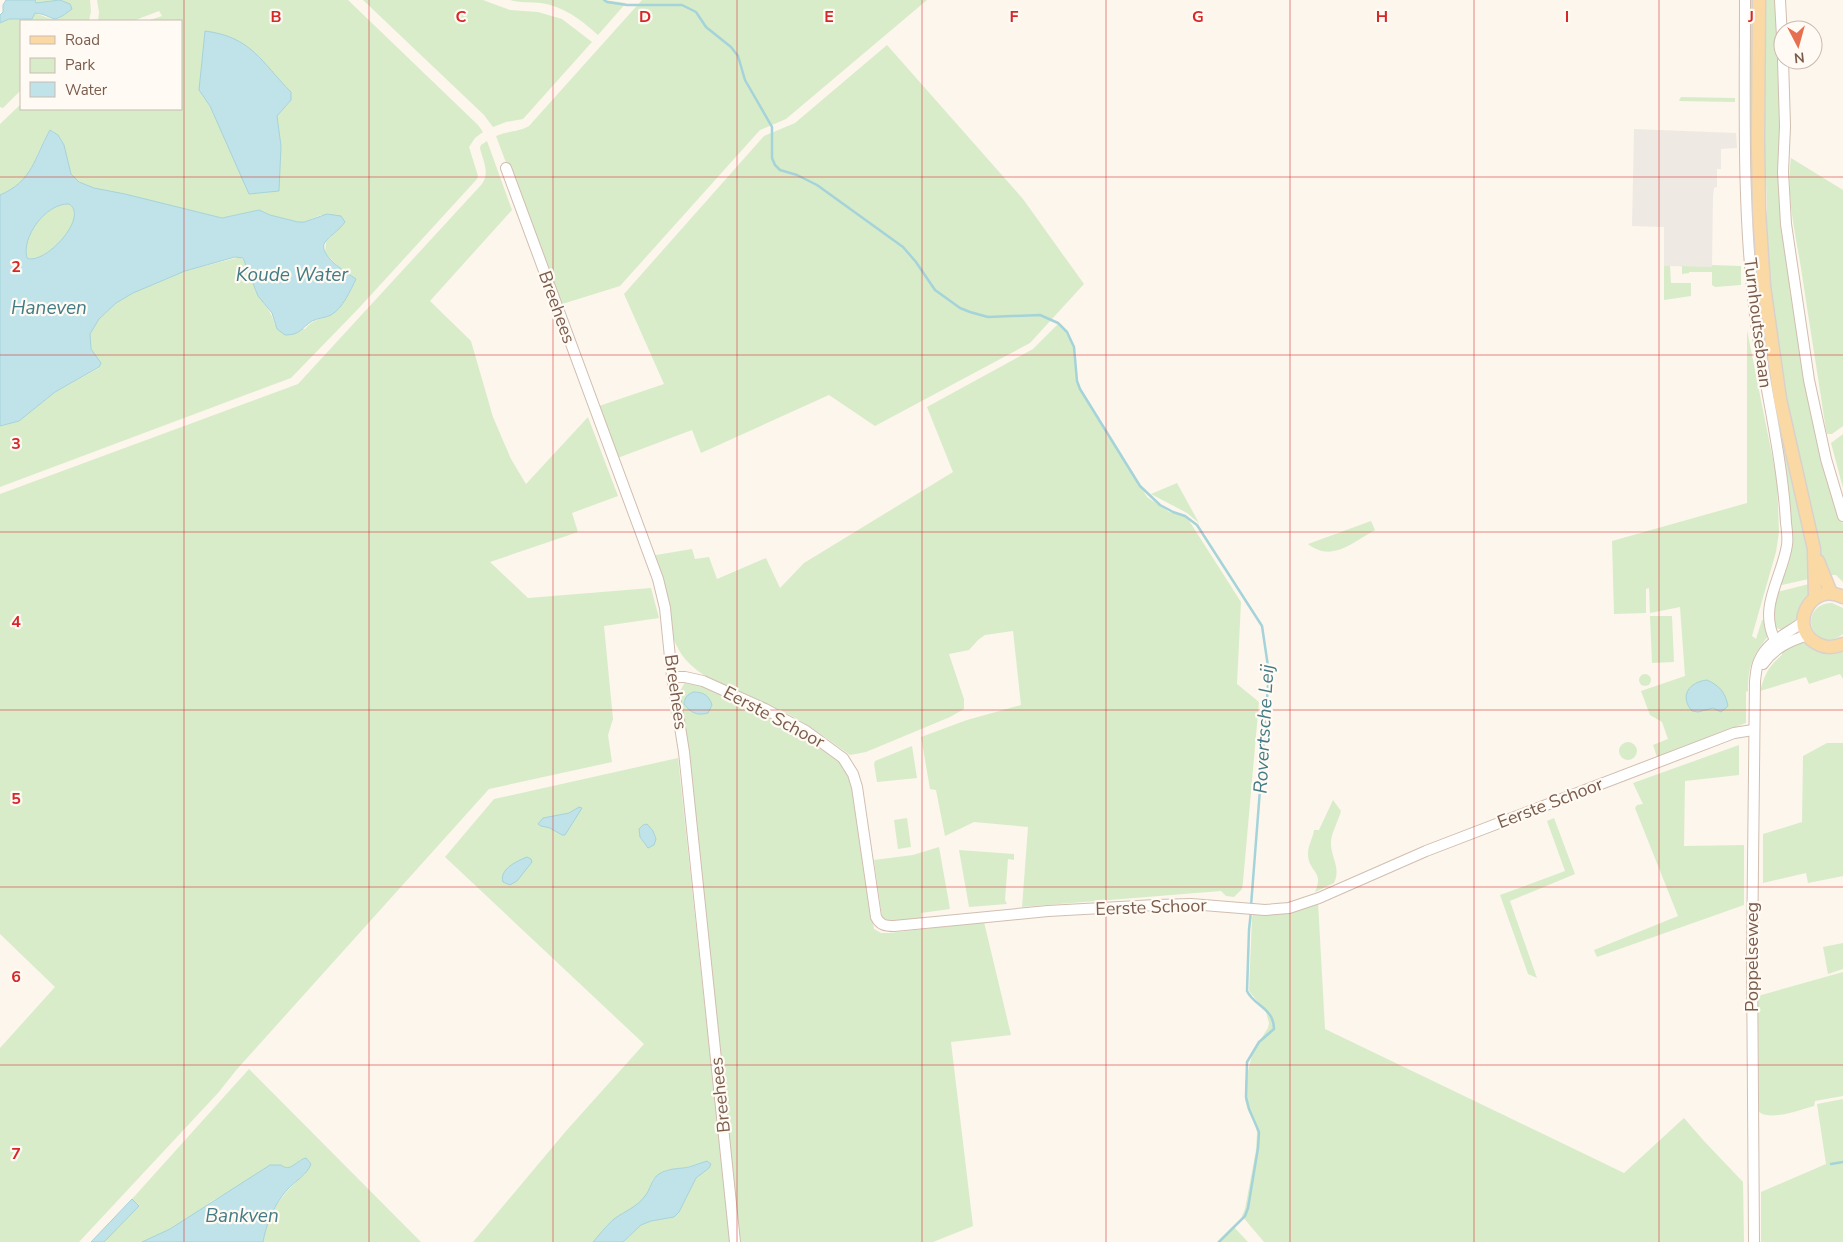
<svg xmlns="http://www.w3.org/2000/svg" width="1843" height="1242" font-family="'Nunito Sans',sans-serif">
  <rect width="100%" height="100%" fill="#fdf6ec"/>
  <!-- industrial -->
  <path fill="#efe9e4" d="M1634,129L1736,133L1737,148L1721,149V169H1717V187L1714,188L1713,197L1712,267L1664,266V227L1632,226Z"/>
  <!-- green -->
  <g fill="#d8ecc9" fill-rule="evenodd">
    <path d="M35,0H90L91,11L89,21H21V90L3,108L0,107V23L8,19H30L35,13L51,19H58L70,11L60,0L36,3Z"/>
    <path d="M97,0H348L478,125L483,132L475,138L469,147L478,176L477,179L359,308L291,378L0,487V426L19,421L55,392L99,368L100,363L91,349L90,334L99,319L116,303L133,293L185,271L240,257C251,264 251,282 257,293C264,307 270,307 275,325L305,329C313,318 323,320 333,313C344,306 350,291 356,279L342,270L325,253L326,241L343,225L321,215L303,222H298L270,215L259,210L222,218L86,186C80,182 74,179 70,173C61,157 70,139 50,130C32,158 35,181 0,195V124L21,104V109H181V21H147L162,16L159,11L133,21H98L99,12ZM282,83L291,92V100L277,116L281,146L210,106L199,90Z"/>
    <path d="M363,0H483L510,10L538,12L562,19L592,42L523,119L506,122L493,127L484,115Z"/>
    <path d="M510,0H605L626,3L598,35C580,19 565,7 541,3C530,2 520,3 510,0Z"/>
    <path d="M642,0H927L786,119L760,130L620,286L559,305L496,136C507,131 519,132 529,126Z"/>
    <path d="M1747,0H1755L1754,175L1813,578L1782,585L1780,584L1789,547L1767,378L1750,221Z"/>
    <path d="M1763,0H1777L1781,68V205L1838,510L1843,524V582L1836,575H1827L1817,541L1788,413L1774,331L1765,233L1767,207L1766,177L1763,161Z"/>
    <path d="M887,45L1023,199L1084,284L1030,343L875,426L829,395L701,453L692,430L615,459L596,407L664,384L624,294L764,136L795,123Z"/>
    <path d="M1681,97L1735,98V102L1679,101Z"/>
    <path d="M487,141L512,210L430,301L471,341L493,417L511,459L526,484L588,417L618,496L572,513L578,532L490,562L528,598L651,588L659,618L604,626L613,719L608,735L612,762L489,789L238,1068L218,1093L79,1242H0V1048L55,987L0,934V494L298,384L482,184C490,172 483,161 480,148L481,145Z"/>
    <path d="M1791,158L1843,190V426L1832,434H1827L1826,430C1818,376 1809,322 1801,268C1795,232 1786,194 1791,158Z"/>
    <path d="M69,204C91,217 43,266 27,258C21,236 46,203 69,204Z"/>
    <path d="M1712,265L1741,266V285L1715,287L1712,285V272H1689V273L1682,274V266L1712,267Z"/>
    <path d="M1664,266H1670L1671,283H1691V296L1664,300Z"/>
    <path d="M1058,324C1081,344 1071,364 1080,389L1147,497L1169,512L1182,515L1188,519L1241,602L1237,684L1259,702L1243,882L1242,889L1234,897L1226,896L1221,891L1022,907L1028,827L974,822L945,836L936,790L930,789L921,737L967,720L1021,705L1013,631L985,635L978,640L969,650L949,654L964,699V709L950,717L866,752L850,755C828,739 805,722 780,710C750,695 708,685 686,660C668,640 657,584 650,556L692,549L695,559L709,557L717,579L766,558L780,588L804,563L953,472L927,407L1033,349Z"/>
    <path d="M1747,330L1777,480L1779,532L1776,552L1752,636L1756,639L1762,620L1765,621L1768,636C1753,656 1748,665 1748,691L1746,692V723L1657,757L1653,745L1668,739L1662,722L1650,715L1641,691L1685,676L1680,607L1650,613L1649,588L1646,589V613L1614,614L1612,541L1747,503ZM1688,689L1713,708L1698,712Z"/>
    <path d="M1843,434V488L1831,443Z"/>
    <path d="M1177,483L1199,523L1187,513L1151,494Z"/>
    <path d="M1371,521L1375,530C1353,542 1332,563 1308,544Z"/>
    <path d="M1813,583L1814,588L1799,620L1784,630C1765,629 1774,603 1777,592Z"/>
    <path d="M1832,603L1843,608V634C1834,641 1825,642 1816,635C1805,621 1813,603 1832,603Z"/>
    <path d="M1650,616H1672L1674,662L1652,663Z"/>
    <path d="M1802,641L1843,652V679L1840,674L1809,684L1806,677L1760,691C1765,674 1768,667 1782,655V651Z"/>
    <circle cx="1645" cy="680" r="6"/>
    <path d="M685,682H693L701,685L785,724L836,757L852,775L874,929L881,933H889L984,922L1011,1035L951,1042L973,1226L933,1242H740L680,691Z"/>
    <circle cx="1628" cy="751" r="9"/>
    <path d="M1827,743H1843V876L1808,883L1806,873L1763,883V834L1802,822L1803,756Z"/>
    <path d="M1739,745V775L1685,781L1684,846L1744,845V905L1597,957L1594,950L1678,916L1635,808L1637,805L1643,804L1633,783Z"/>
    <path d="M912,746L917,778L877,782L874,764L875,761Z"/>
    <path d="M678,758L730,1242H623L641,1225L651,1221L674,1217L679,1212L696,1178L709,1168L711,1164L707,1161L687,1167L666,1170L653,1179L648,1193L642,1201L634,1208L613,1220L605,1228L593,1242H473L566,1131L644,1044L445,857L494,799ZM577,808L562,835L550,828L538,824L543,818L569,813ZM651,828L656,839L646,846L640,837Z"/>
    <path d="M1333,800L1341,811C1338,822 1330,835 1331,845C1332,859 1341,869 1334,883L1315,892C1325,871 1308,872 1308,854C1308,845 1313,838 1314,830H1319Z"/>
    <path d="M907,818L911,847L898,849L894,820Z"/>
    <path d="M1554,818L1575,874L1510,901L1537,978L1528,974L1500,895L1565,871L1547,821Z"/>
    <path d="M939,847L950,909L921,913V918C909,919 892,925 882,917L874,860L913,855Z"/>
    <path d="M959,850L1014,854V860L1008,859L1005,900L1007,904L969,907Z"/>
    <path d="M1318,902L1325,1029L1624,1173L1684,1118L1704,1141L1743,1182L1744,1242H1264L1242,1216L1245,1209L1256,1150L1257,1133L1255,1122L1248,1110L1245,1100V1083L1253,1051L1268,1028L1269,1023L1266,1012L1249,991L1252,918L1253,914Z"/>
    <path d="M1843,943V969L1828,974L1823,947Z"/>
    <path d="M1843,972V1096L1815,1101L1814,1106C1800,1110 1771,1121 1759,1112L1758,996Z"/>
    <path d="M249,1069L421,1242H263C267,1213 283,1193 305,1174L301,1159C295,1165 289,1171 281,1165H270L234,1189L212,1201L193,1216L156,1237L142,1242H104L139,1205L132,1199Z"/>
    <path d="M1843,1099V1242H1761V1192L1826,1164L1817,1104Z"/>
    <path d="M1233,1226L1248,1242H1217Z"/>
  </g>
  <!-- water -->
  <g fill="#bfe3e8" stroke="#a5d3da" fill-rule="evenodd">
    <path d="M6,0H35L36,3L60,0L70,4L72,9C49,27 56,15 35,13L32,19H9L0,23V15L3,12V5Z"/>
    <path d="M205,31C252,37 261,62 291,92V100L277,116L281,146L279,191L249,194L210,106L199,90Z"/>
    <path d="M50,130L58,135L64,145L71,174L79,182L94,188L125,194L222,218L259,210L270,215L298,222H304L327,214L341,216L345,222C340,230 330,235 325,242C317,255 347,273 356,279C350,291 343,308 331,315C325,318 318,318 312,321C301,328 301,335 285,335L277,329L272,313L258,296L243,258L235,257L185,271L133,293L116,303L99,319L90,334L91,349L101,363L99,367L55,392L19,421L0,426V195C33,181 34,158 50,130ZM69,204C90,217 44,266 27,258C21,237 46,203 69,204Z"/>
    <path d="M1707,680C1720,686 1725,692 1728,706L1721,712L1713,708L1698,712L1692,711C1679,696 1689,682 1707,680Z"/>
    <path d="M693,692C703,692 709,695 712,705L708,713C697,716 691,713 684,704C685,697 687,695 693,692Z"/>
    <path d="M579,807L582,808L565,835H562L550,828L541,826L538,824L543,818L569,813Z"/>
    <path d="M647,824L653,831L656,839L654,845L648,848L640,837L639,829L643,825Z"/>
    <path d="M527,857L531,859L532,862L517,881L510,885L503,882C499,869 517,861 527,857Z"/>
    <path d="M306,1158L311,1164C307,1175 295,1181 287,1190C275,1203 266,1224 263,1242H142L170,1229L270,1165H281C291,1173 296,1160 306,1158Z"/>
    <path d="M707,1161L711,1164L709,1168L696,1178L679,1212L674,1217L651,1221L641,1225L623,1242H593C600,1234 606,1226 614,1219C625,1211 637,1207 645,1196C651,1189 651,1179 659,1174C668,1168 679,1169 689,1167C695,1165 701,1163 707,1161Z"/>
    <path d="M132,1199L139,1206L104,1242H91Z"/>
  </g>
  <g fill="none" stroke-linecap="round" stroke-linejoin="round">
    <!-- stream -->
    <g stroke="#a5d3da" stroke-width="2.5">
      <path d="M604,0L607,2L627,5H682L696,12L706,27L731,47L738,56L745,80L772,127V158L775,165L780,170L797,175L817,185L903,247L916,262L935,290L960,308L970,312L988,317L1040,315L1058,323L1067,332L1074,347L1077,381L1080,389L1140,486L1160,505L1173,512L1185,516L1197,525L1262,626L1269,673L1251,906"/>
      <path d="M1831,1164L1843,1162"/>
      <path d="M1219,1242L1245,1216L1248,1208L1258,1148L1259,1132L1249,1109L1246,1097L1247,1062L1259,1042L1274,1029C1274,1008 1254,1006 1247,991L1249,930L1251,911"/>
    </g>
    <!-- minor casing -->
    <g stroke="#d1beb0" stroke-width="12">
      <g id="minor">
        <path d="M1745,0C1745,102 1742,204 1754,306C1762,379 1782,450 1786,523C1787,530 1788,538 1787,545C1782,578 1758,607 1775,640"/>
        <path d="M1780,0L1783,56"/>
        <path d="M1783,60L1785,126L1783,172L1786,224L1809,380L1826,459L1843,516"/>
        <path d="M506,168L658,579L665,608L672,677L684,752L735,1242"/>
        <path d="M1763,664C1774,648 1789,641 1808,635"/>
        <path d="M672,677H685L703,681L765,709L806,731L843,758L853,774L857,787L876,917C880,925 885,926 894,926L1048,911L1156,905L1191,904L1265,910L1289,908L1319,898L1426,851L1734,733L1753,730"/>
        <path d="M1754,1242L1752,956L1755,681C1756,674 1756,667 1759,661C1767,641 1787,634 1803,622"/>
      </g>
    </g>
    <!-- major casing -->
    <g stroke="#dad1cd" stroke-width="15">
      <g id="major">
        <path d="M1759,0L1758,142L1759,211L1764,286L1780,399L1814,549L1815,598"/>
        <path d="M1818,561L1831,593"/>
        <path d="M1843,597C1809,580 1786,631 1820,645C1827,648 1836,647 1843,644"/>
      </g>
    </g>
    <!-- minor -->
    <use href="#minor" stroke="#fff" stroke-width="10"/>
    <!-- major -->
    <use href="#major" stroke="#fbd9a5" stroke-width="12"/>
  </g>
  <!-- grid -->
  <path fill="none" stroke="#d62828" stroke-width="1" stroke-opacity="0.55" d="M184,0V1242M369,0V1242M553,0V1242M737,0V1242M922,0V1242M1106,0V1242M1290,0V1242M1474,0V1242M1659,0V1242M0,177H1843M0,355H1843M0,532H1843M0,710H1843M0,887H1843M0,1065H1843"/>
  <g text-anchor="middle" stroke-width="4.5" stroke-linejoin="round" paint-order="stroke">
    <!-- street labels -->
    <g font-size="18" fill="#7a5c4d" stroke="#fffaf3">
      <text transform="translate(557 307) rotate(70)" y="6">Breehees</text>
      <text transform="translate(1758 323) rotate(83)" y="6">Turnhoutsebaan</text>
      <text transform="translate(676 692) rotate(82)" y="6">Breehees</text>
      <text transform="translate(774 717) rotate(28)" y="6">Eerste Schoor</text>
      <text transform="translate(1550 803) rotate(-21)" y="6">Eerste Schoor</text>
      <text transform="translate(1151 907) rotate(-2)" y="6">Eerste Schoor</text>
      <text transform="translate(1752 957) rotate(-90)" y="6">Poppelseweg</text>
      <text transform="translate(720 1095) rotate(-96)" y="6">Breehees</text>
    </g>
    <!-- water labels -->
    <g font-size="19" font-style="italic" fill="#437c86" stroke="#fffaf3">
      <text x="292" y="281">Koude Water</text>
      <text x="49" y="314">Haneven</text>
      <text transform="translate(1263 729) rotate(-87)" y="7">Rovertsche Leij</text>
      <text x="242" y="1222">Bankven</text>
    </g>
  </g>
  <g font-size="16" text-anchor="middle" font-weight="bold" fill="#d62828" stroke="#fffaf3" stroke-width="4.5" stroke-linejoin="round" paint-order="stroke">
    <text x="276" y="22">B</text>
    <text x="461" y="22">C</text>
    <text x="645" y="22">D</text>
    <text x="829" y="22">E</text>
    <text x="1014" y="22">F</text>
    <text x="1198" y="22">G</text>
    <text x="1382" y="22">H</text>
    <text x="1567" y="22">I</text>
    <text x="1751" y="22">J</text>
    <text x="16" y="272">2</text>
    <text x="16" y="449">3</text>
    <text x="16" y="627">4</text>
    <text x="16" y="804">5</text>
    <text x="16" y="982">6</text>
    <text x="16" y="1159">7</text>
  </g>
  <!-- legend -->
  <rect x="20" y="20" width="162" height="90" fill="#fffaf3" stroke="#cabbb1"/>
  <rect x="30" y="36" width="25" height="8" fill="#fbd9a5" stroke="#cabbb1"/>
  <text x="65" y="45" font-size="15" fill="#7a5c4d">Road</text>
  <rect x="30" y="58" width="25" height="15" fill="#d8ecc9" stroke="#cabbb1"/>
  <text x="65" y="70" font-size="15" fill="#7a5c4d">Park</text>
  <rect x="30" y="82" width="25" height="15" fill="#bfe3e8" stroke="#cabbb1"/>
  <text x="65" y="95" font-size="15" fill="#7a5c4d">Water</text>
  <!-- north arrow -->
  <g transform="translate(1798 45) rotate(174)"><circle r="24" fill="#fffaf3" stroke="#cabbb1"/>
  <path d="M0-4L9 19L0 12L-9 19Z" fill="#e76f51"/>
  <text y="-8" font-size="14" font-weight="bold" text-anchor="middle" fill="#7a5c4d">N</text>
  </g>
</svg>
